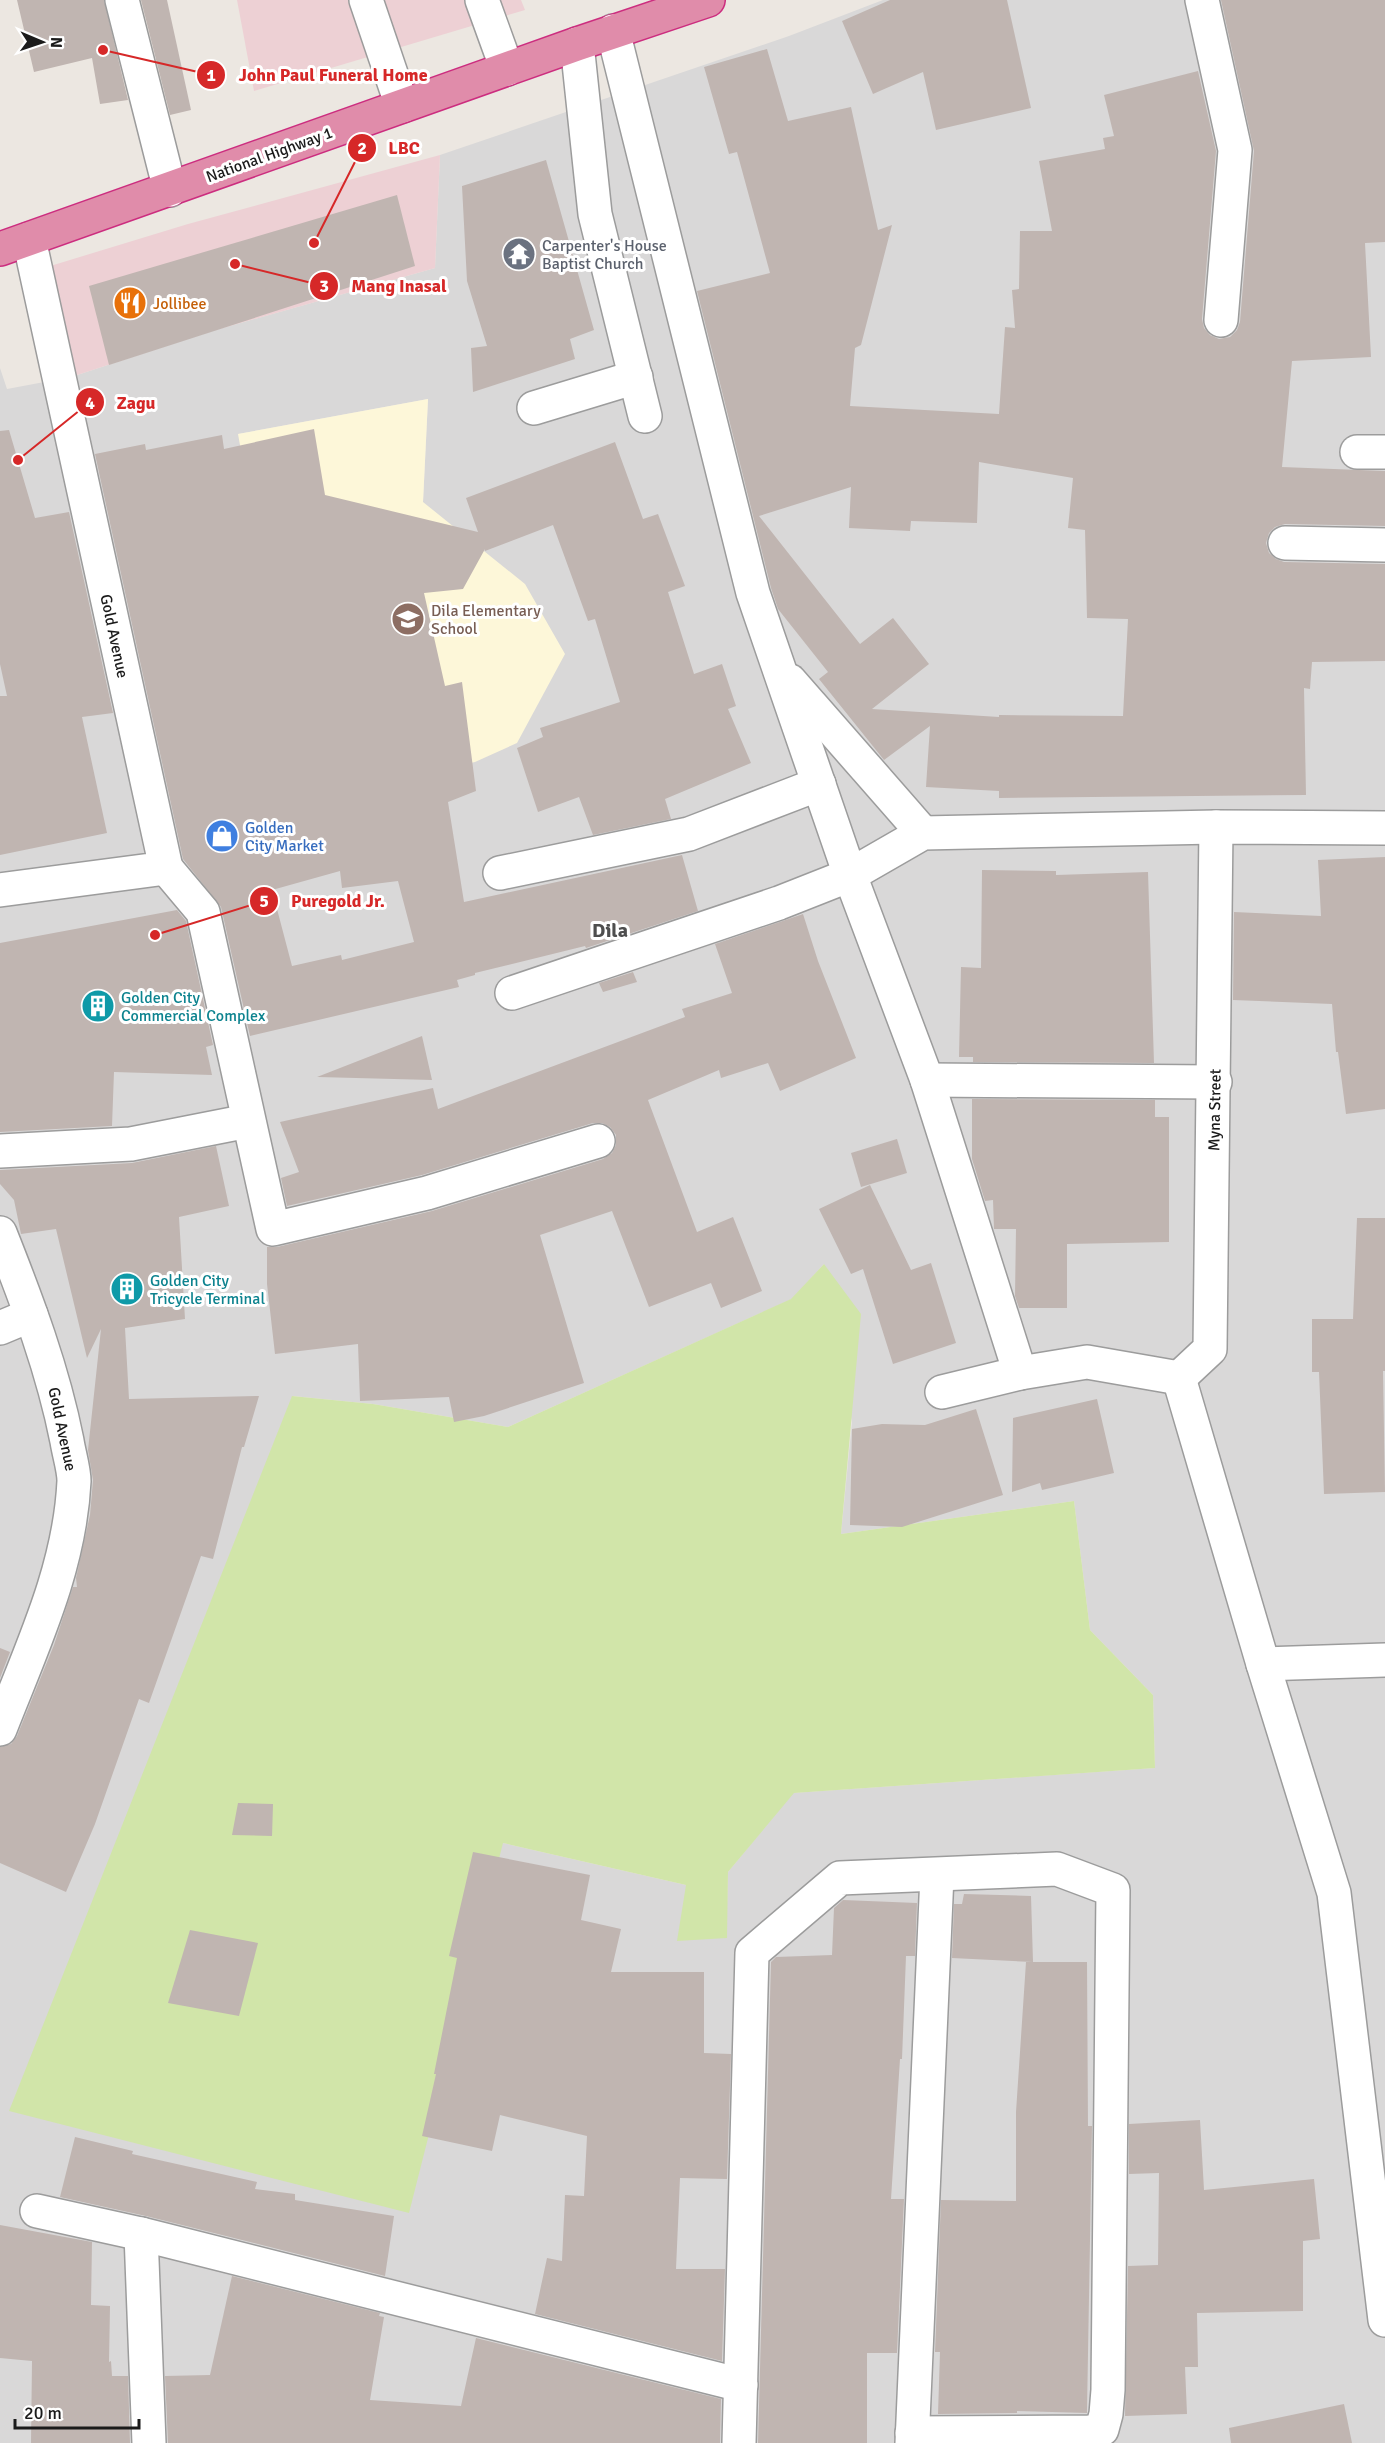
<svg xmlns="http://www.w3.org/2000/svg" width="1385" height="2443" font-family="Signika,sans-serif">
  <rect width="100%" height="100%" fill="#ece7e1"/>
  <!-- residential -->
  <path fill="#d9d8d8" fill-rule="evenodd" d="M883,0H1385V2443H0V368L7,389L71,377L212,331L435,268L440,155L789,36ZM428,399L423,502L238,434ZM824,1264L852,1422L841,1534L1074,1501L1090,1630L1153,1695L1155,1768L793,1793L728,1872L726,1938L686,1885L503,1843L293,1396L373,1404L508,1427L792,1299Z"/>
  <!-- commercial -->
  <g fill="#edd0d4">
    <path d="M237,0H521L525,10L254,91Z"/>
    <path d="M440,155L435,268L212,331L71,377L47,267L188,224Z"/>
  </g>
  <!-- education -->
  <path fill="#fdf7d9" d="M428,399L423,502L525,584L565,654L517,743L475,762L304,801L238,434Z"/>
  <!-- grass -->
  <path fill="#d1e5a9" d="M824,1264L861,1314L841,1534L1074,1501L1090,1630L1153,1695L1155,1768L794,1793L728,1872L727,1938L677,1941L686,1885L503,1843L409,2213L9,2111L292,1396L373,1404L508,1427L791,1299Z"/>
  <!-- building -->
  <g fill="#c0b5b1" fill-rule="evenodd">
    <path d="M17,0H104L128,100L100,104L92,58L34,72Z"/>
    <path d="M141,0H167L191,110L170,115Z"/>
    <path d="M890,0H1007L1031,108L936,130L923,72L873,94L842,21Z"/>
    <path d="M1221,0H1385V242L1365,243L1371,357L1292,361L1282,467L1385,471V526L1285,524L1275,527L1269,533L1266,543L1269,553L1276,559L1284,562L1385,564V661L1312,662L1310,689L1304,688L1306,795L999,798V791L926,787L930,726L884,760L819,679L828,672L778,609L771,588L697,291L770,273L737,152L729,154L704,67L767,49L788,121L851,107L878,230L892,225L861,345L855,348L850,406L999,414L1005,327L1015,328L1012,290L1019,289L1020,231H1052L1039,161L1105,149L1103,138L1114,136L1104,95L1198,71L1216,151L1202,319L1204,328L1210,335L1219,339L1230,337L1237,330L1240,322L1254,151ZM979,462L1073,478L1068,528L1085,530L1087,618L1128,619L1123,716L999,715V717L872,709L929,664L893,618L860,644L759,516L851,487L849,528L910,531L911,521L977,523Z"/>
    <path d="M546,160L594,330L570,339L575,359L473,392L471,348L487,346L467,281L462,186Z"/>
    <path d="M397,195L415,266L109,365L89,286Z"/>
    <path d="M314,429L325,495L478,532L466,498L615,442L643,519L658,514L685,586L668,592L694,674L722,664L736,706L728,709L751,763L665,799L671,819L593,835L579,797L538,812L517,748L543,737L540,728L620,702L595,619L588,621L553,525L485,551V549L463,589L424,593L445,686L462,682L476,791L448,802L464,902L682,855L698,911L586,948L585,946L475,973V975L457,980L459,987L250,1036L221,907L183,859L95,454L145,444L146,450L222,435L224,449ZM340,871L342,888L398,881L414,942L342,960L341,955L292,966L272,890Z"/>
    <path d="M9,430L35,518L69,512L113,713L82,717L107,833L0,855V696H7L0,664V431Z"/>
    <path d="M1385,857V1109L1346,1114L1338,1052H1336L1332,1004L1233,1000L1234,912L1321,916L1318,860Z"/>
    <path d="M982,870L1056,871V875L1148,872L1154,1063L973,1062V1057H959L961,967L981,968Z"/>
    <path d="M177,910L186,921L213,1045L206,1047L212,1075L114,1072L112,1126L0,1132V943Z"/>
    <path d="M803,914L818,961L856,1058L780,1091L768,1063L721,1078L719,1070L648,1100L697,1232L733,1217L762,1291L721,1308L711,1283L649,1307L612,1211L540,1235L584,1383L484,1416L454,1422L449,1397L360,1401L358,1344L275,1354L267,1284V1247H277L432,1211L603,1159L612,1153L616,1145V1135L610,1127L602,1123H593L422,1175L287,1206L281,1178L299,1172L280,1122L433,1088L438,1109L685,1017L682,1009L732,993L715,944Z"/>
    <path d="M633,972L637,982L603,992L599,983Z"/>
    <path d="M422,1036L432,1080L318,1077H317Z"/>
    <path d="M972,1099L1155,1100V1117H1169V1242L1067,1244V1308H1019L1015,1296L1016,1229H994L993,1200L985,1201L972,1159Z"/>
    <path d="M897,1139L907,1173L861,1187L851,1153Z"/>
    <path d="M216,1146L229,1206L179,1217L185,1319L125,1328L129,1399L259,1396L244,1447H242L213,1559L201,1556L149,1703L139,1699L95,1824L66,1892L0,1863V1747L11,1744L17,1736L54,1645L73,1587H77L76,1578L90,1515L93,1480L88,1450L101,1329L87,1358L56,1229L21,1234L14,1200L0,1184V1170L132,1163Z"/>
    <path d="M870,1185L911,1270L931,1263L956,1343L893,1364L863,1269L851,1274L819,1209Z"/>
    <path d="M1357,1218H1385V1371H1383L1385,1492L1324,1494L1319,1372H1312V1319H1353Z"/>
    <path d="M1097,1399L1114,1473L1042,1490L1040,1483L1012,1492L1013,1418Z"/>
    <path d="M976,1409L1003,1495L902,1527L850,1525L852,1429L882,1424L925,1425Z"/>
    <path d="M0,1648L10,1652L0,1678Z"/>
    <path d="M238,1803L273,1804L272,1836L232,1835Z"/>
    <path d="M473,1852L590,1875L581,1920L621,1929L611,1972H704V2053L731,2054L727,2179L680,2178L676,2269H725L722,2361L535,2314L547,2258L562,2261L565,2195L584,2196L587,2136L500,2115L492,2151L422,2136L436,2074H434L457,1958L449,1956Z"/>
    <path d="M964,1894L1031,1896L1033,1962L952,1958L954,1904H962Z"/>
    <path d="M843,1900L917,1903L915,1956H906L902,2059H900L891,2199H904L897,2353H867V2443H758L771,1962L776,1957L832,1955L834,1908Z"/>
    <path d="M190,1930L258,1943L239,2016L168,2003Z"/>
    <path d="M1026,1962H1087L1088,2126H1092L1087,2411V2413L1017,2411V2413L938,2414L940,2352H935L941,2200L1016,2201V2112Z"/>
    <path d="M1200,2120L1204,2190L1314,2179L1320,2239L1303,2241V2311L1197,2313L1198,2367H1185L1187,2414L1125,2416L1128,2266L1158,2265L1159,2173L1129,2174V2124Z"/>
    <path d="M75,2137L133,2151L132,2154L257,2182L255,2189L295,2194V2200L394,2216L385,2276L146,2216L60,2197Z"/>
    <path d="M0,2225L92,2242L91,2305L110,2306L109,2362L111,2361L112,2376H128L130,2443H31L32,2361L0,2358Z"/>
    <path d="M232,2276L380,2313L379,2316L384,2317L370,2400L461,2406L476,2338L721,2399L720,2443H168L165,2376L210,2375Z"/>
    <path d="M1344,2404L1352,2443H1231L1229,2428Z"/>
  </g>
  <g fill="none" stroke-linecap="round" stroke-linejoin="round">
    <!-- minor casing -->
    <g stroke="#9c9c9c" stroke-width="36">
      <g id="minor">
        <path d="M122,0L170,190"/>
        <path d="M366,0L402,106"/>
        <path d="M482,0L507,69"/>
        <path d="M1202,0L1235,150L1221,320"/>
        <path d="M613,31L753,593L850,875L927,1080L1020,1373"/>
        <path d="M577,44L595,214L645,416"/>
        <path d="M534,408L636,377"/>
        <path d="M1357,452H1385"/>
        <path d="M1285,543L1385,545"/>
        <path d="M790,681L923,833"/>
        <path d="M166,868L203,912L273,1229L427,1193L598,1141"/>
        <path d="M500,873L689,834L819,784"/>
        <path d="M0,890L166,868L29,239"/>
        <path d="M512,993L779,903L850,875L923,833L1216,827L1385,828"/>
        <path d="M927,1080L1215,1082"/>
        <path d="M0,1151L131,1144L248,1121"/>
        <path d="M0,1233C27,1301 53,1370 67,1441C69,1454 74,1469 74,1481C70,1569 31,1649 0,1729"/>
        <path d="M0,1328L31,1315"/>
        <path d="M1179,1378L1263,1664L1334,1893L1385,2320"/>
        <path d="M1179,1378L1210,1349L1216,827"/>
        <path d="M942,1392L1020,1373L1087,1362L1179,1378"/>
        <path d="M1263,1664L1385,1660"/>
        <path d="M37,2211L141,2234L741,2385"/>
        <path d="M141,2234L149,2443"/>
        <path d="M739,2443L752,1953L840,1878L1057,1869L1113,1890L1108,2390L1106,2414L1102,2429L1090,2432L912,2433"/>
        <path d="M912,2443L937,1875"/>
      </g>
    </g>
    <!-- highway casing -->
    <g stroke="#cc2d7f" stroke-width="36">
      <path id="highway" d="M0,249L577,44L708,0"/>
    </g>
    <!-- minor -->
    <use href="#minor" stroke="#fff" stroke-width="33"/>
    <!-- highway -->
    <use href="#highway" stroke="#e08caa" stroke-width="33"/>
  </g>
  <!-- icons -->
  <defs>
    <g id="temple-disc" transform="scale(1.725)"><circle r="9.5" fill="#6b7280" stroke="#fff"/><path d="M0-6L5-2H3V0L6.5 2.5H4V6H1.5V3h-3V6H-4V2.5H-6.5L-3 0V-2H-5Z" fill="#fff"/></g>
    <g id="restaurant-disc" transform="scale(1.725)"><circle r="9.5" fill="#e8710a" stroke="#fff"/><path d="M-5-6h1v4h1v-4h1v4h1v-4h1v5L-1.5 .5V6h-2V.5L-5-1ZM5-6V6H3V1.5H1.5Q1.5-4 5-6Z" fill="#fff"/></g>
    <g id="school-disc" transform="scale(1.725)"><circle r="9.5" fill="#8d6e63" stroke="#fff"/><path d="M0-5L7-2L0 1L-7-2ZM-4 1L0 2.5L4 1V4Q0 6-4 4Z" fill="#fff"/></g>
    <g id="shop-disc" transform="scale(1.725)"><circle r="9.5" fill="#3f7fe0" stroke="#fff"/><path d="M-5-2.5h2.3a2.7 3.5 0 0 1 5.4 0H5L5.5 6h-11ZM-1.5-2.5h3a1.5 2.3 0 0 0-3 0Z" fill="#fff"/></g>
    <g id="building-disc" transform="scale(1.725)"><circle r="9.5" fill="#0f9aa8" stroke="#fff"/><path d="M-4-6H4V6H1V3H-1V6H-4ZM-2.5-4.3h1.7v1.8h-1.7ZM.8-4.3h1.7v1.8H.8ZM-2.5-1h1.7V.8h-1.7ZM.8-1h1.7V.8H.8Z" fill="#fff"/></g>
  </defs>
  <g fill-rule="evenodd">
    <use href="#temple-disc" x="519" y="254"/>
    <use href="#restaurant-disc" x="130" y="303"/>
    <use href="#school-disc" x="408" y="619"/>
    <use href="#shop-disc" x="222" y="836"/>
    <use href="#building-disc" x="98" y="1006"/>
    <use href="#building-disc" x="127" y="1289"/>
  </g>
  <g text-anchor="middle" stroke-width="6" stroke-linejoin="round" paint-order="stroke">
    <!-- street labels -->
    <g font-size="16" fill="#1b1b1b" stroke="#fff">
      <text transform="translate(269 154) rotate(-20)" y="6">National Highway 1</text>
      <text transform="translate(115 636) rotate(78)" y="6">Gold Avenue</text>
      <text transform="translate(1214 1110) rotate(-89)" y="6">Myna Street</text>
      <text transform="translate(63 1429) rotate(78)" y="6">Gold Avenue</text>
    </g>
    <!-- worship labels -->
    <g font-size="16" fill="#5b616d" stroke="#fff" text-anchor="start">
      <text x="542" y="251">Carpenter's House<tspan x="542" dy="18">Baptist Church</tspan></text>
    </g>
    <!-- food labels -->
    <g font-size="16" fill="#c56008" stroke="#fff" text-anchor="start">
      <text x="153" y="309">Jollibee</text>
    </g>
    <!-- education labels -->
    <g font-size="16" fill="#785e54" stroke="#fff" text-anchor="start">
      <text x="431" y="616">Dila Elementary<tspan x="431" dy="18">School</tspan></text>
    </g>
    <!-- shop labels -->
    <g font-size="16" fill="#366cbe" stroke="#fff" text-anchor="start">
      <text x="245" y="833">Golden<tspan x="245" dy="18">City Market</tspan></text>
    </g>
    <!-- culture labels -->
    <g font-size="16" fill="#0d838f" stroke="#fff" text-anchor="start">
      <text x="121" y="1003">Golden City<tspan x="121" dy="18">Commercial Complex</tspan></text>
      <text x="150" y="1286">Golden City<tspan x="150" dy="18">Tricycle Terminal</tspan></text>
    </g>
    <!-- quarter labels -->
    <g font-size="20" font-weight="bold" fill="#4e4e4e" stroke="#fff">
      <text x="610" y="937">Dila</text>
    </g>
  </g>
  <!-- callouts -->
  <path fill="none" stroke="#d62828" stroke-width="2" d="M103 50L211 75M314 243L362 148M235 264L324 286M18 460L90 402M155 935L264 901"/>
  <g fill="#d62828" stroke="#fff" stroke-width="2">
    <circle cx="103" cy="50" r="6"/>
    <circle cx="314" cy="243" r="6"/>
    <circle cx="235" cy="264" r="6"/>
    <circle cx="18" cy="460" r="6"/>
    <circle cx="155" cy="935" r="6"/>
    <circle cx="211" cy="75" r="15"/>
    <circle cx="362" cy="148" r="15"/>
    <circle cx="324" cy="286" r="15"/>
    <circle cx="90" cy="402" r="15"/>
    <circle cx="264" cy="901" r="15"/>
  </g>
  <g font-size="18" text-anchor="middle" font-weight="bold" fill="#fff">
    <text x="211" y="81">1</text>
    <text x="362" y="154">2</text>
    <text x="324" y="292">3</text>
    <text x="90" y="409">4</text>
    <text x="264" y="907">5</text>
  </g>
  <g font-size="18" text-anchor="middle" font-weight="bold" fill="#d62828" stroke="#fff" stroke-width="6" stroke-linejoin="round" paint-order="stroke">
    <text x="333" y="81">John Paul Funeral Home</text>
    <text x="404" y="154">LBC</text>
    <text x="399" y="292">Mang Inasal</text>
    <text x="136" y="409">Zagu</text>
    <text x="338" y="907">Puregold Jr.</text>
  </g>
  <!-- north arrow -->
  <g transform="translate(42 42) rotate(92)" stroke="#ffffff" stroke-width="4.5" paint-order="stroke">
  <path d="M0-4.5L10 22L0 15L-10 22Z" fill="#1b1b1b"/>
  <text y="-9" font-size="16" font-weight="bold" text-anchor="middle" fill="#1b1b1b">N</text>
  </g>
  <!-- scale -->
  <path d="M15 2419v9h124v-9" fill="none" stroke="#1b1b1b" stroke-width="3"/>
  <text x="24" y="2419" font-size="18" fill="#1b1b1b" stroke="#ffffff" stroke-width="4.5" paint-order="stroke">20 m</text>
</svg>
